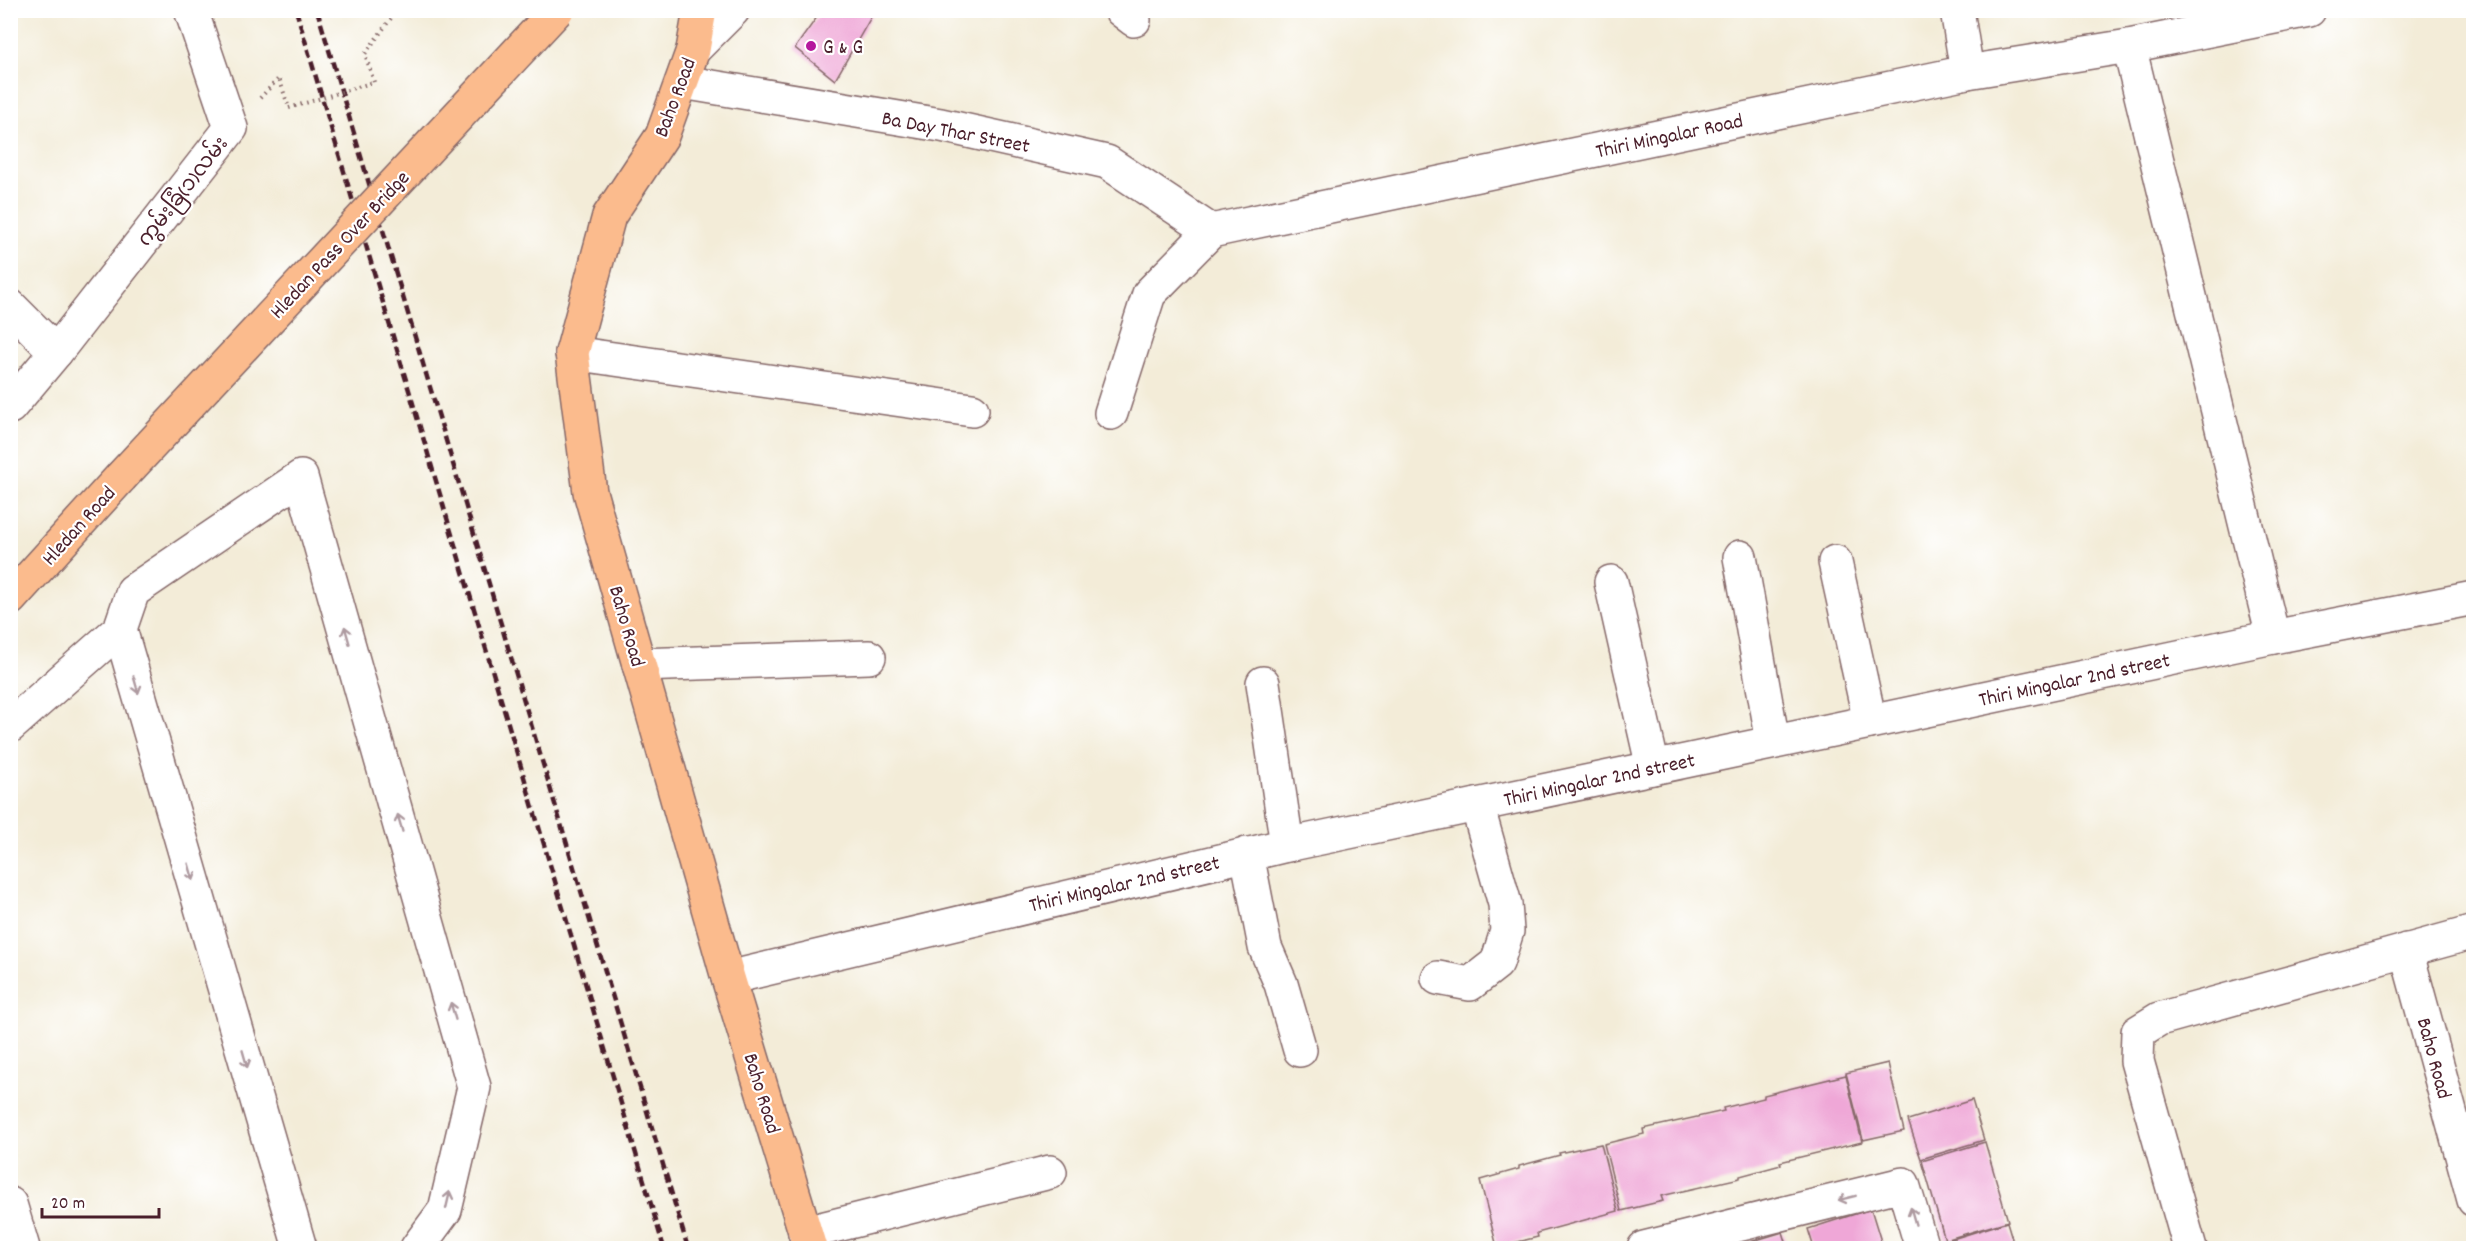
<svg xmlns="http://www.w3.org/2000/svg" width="2484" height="1259" font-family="Dekko,'Noto Sans Myanmar',sans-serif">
  <rect width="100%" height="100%" fill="#fff"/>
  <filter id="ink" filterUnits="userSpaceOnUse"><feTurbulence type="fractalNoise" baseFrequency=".0167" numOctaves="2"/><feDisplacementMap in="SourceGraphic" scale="12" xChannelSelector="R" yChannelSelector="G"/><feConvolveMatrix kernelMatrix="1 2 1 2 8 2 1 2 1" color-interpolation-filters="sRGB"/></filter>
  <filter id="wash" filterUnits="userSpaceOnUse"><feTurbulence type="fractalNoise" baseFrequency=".008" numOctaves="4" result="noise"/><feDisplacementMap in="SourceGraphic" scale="24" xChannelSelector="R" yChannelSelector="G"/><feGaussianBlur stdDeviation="1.35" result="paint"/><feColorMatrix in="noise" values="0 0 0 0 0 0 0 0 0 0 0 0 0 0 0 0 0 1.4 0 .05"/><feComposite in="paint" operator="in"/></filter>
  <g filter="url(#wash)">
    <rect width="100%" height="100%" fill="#f3ecd8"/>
    <g id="blocks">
      <!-- building -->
      <g fill="#efa7d7">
        <path d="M822,10H875L835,80L795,48Z"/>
        <path d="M1888,1063L1904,1131L1863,1140L1846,1073Z"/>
        <path d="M1846,1075L1862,1142L1780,1162L1781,1165L1740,1176V1178L1661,1196L1663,1201L1621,1211L1604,1144L1644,1134L1643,1129L1724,1111L1723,1108L1764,1098V1095Z"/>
        <path d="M1972,1100L1984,1140L1921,1159L1908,1120Z"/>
        <path d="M1985,1142L2008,1221L1945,1240L1922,1161Z"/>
        <path d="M1601,1144L1618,1211L1537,1233L1538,1237L1497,1247L1480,1180L1519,1169V1166L1560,1155L1559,1153Z"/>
        <path d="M1871,1209L1883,1248H1814L1808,1229Z"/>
        <path d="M2007,1222L2015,1248H1946L1943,1242Z"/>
        <path d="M1783,1232L1788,1248H1730Z"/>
      </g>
    </g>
  </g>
  <g filter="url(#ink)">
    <use href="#blocks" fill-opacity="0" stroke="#856768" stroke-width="1.5"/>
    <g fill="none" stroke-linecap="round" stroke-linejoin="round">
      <!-- minor casing -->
      <g stroke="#856768" stroke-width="36">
        <g id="minor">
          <path d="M1121,10L1134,20"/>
          <path d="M1957,10L1967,72"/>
          <path d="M2129,46L2273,637"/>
          <path d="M693,50L733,10"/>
          <path d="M682,82L941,125L1107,162L1211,231"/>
          <path d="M1211,231L1967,72L2129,46L2309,10"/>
          <path d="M10,306L56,352"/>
          <path d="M572,353L972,410"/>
          <path d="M10,407L56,352L231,128L191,10"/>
          <path d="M1111,413L1149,294L1211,231"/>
          <path d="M1740,557L1773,742"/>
          <path d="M1835,562L1870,722"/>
          <path d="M1611,582L1653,768"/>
          <path d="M120,629L300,1248"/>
          <path d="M639,665L869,657"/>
          <path d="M1263,683L1287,845"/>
          <path d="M10,726L120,629L133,591L301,477L474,1087L445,1210L417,1248"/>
          <path d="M1247,854L1265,947L1281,984L1300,1050"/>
          <path d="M2406,950L2474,1200"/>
          <path d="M728,978L1287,845L2273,637L2474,598"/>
          <path d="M1438,978L1470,984L1497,963L1507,931L1505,904L1477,805"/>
          <path d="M10,1204L23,1248"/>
          <path d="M805,1233L1050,1172"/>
          <path d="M1644,1248L1903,1184L1922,1248"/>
          <path d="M2190,1248L2137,1061L2138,1032L2159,1019L2474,932"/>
        </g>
      </g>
      <!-- major casing -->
      <g stroke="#856768" stroke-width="36">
        <g id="major">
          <path d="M700,10L693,50L662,136L609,216L572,353L590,492L728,978L810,1248"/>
          <path d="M10,599L121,477"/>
        </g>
      </g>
      <!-- path -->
      <g stroke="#856768" stroke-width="4" stroke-dasharray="1.5 4.5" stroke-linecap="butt">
        <path d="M374,82L365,54L397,10"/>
        <path d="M260,98L279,78L289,108"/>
      </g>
      <!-- minor -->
      <use href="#minor" stroke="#fff" stroke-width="33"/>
      <!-- major -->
      <use href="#major" stroke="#fbbb8d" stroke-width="33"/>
      <!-- rail -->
      <g stroke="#4a1f2b" stroke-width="4.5" stroke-dasharray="9 4.5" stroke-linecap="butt">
        <path d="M296,10L664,1248"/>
        <path d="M317,10L688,1248"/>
      </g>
      <!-- major-bridge casing -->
      <g stroke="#856768" stroke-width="36" stroke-linecap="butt">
        <path id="major-bridge" d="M121,477L557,10"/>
      </g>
      <!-- path-bridge -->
      <path stroke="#856768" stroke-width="4" stroke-dasharray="1.5 4.5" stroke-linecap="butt" d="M289,108L374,82"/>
      <!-- major-bridge -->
      <use href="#major-bridge" stroke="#fbbb8d" stroke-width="33"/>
    </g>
    <!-- one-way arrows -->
    <defs><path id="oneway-shaft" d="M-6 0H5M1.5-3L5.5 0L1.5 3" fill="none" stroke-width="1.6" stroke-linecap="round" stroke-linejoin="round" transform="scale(1.5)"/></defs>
    <g stroke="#ae9aa0">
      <use href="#oneway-shaft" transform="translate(347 635) rotate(-106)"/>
      <use href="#oneway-shaft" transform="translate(136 685) rotate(74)"/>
      <use href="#oneway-shaft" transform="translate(400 823) rotate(-106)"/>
      <use href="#oneway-shaft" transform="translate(191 872) rotate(74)"/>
      <use href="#oneway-shaft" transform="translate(453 1011) rotate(-106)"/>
      <use href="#oneway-shaft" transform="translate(245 1059) rotate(74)"/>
      <use href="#oneway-shaft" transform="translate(1847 1198) rotate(166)"/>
      <use href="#oneway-shaft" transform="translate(448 1200) rotate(-77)"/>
      <use href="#oneway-shaft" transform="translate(1913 1216) rotate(-106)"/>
    </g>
  </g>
  <!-- markers -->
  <circle fill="#b5179e" stroke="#fff" stroke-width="2" cx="811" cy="46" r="6"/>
  <g text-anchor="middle" stroke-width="4.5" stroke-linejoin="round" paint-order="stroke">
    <!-- poi labels -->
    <g font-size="21" fill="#4a1f2b" stroke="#fff" text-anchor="start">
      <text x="823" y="53">G &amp; G</text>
    </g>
    <!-- street labels -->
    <g font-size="21" fill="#4a1f2b" stroke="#fff">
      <text transform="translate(674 97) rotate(-69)" y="7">Baho Road</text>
      <text transform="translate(956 131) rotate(11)" y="7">Ba Day Thar Street</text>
      <text transform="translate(1669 135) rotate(-12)" y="7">Thiri Mingalar Road</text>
      <text transform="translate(182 191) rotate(-52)" y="7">ကွမ်းခြံ(၁)လမ်း</text>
      <text transform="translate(339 244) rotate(-47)" y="7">Hledan Pass Over Bridge</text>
      <text transform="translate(78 525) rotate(-48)" y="7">Hledan Road</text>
      <text transform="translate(628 626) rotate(74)" y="7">Baho Road</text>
      <text transform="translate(2074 679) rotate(-12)" y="7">Thiri Mingalar 2nd street</text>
      <text transform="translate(1599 779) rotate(-12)" y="7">Thiri Mingalar 2nd street</text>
      <text transform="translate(1124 883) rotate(-13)" y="7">Thiri Mingalar 2nd street</text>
      <text transform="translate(2435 1058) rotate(75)" y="7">Baho Road</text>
      <text transform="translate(763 1093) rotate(73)" y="7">Baho Road</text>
    </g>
  </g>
  <!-- margin -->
  <rect width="2484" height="1259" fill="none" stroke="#fff" stroke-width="36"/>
  <!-- scale -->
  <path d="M42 1208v9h117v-9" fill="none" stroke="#4a1f2b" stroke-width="3"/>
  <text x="51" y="1208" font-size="18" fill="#4a1f2b" stroke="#ffffff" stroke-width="4.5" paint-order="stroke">20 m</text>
</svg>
